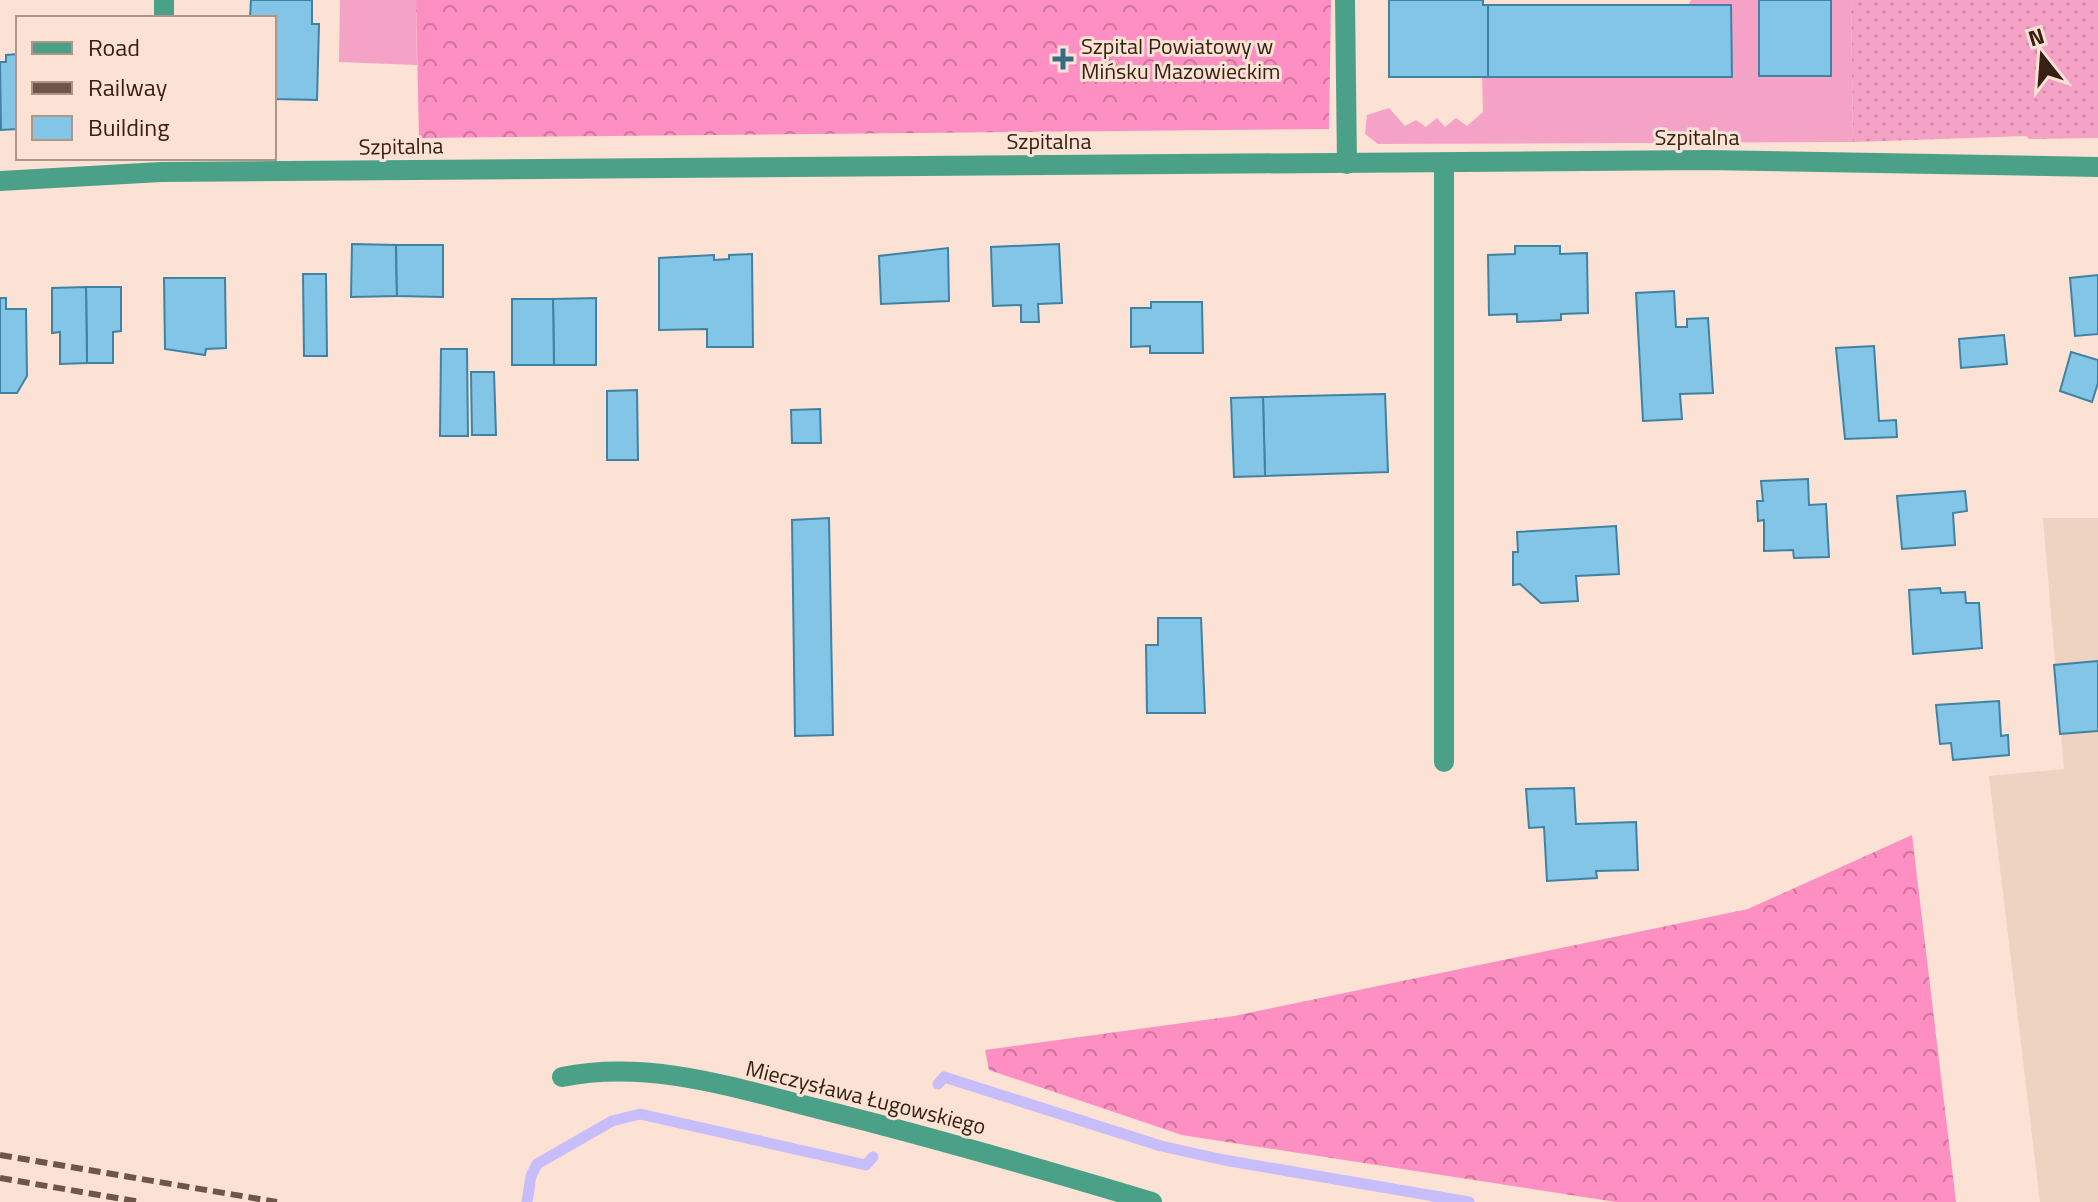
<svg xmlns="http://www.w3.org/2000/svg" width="2098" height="1202" font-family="'Titillium Web',sans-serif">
  <defs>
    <pattern id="forest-crowns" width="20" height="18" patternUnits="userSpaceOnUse" patternTransform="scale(2)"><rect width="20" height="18" fill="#fd8fc2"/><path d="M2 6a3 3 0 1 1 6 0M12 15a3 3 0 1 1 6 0" fill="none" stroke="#ce749c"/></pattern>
    <pattern id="garden-dots" width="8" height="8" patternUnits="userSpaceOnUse" patternTransform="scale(2)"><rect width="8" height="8" fill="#f4a3c7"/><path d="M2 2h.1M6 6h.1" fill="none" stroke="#d28caa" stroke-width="1.8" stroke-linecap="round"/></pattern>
  </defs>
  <rect width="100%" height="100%" fill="#fbe2d4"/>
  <!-- built -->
  <path fill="#eed3c3" d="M2043,518H2098V1202H2040L1989,776L2064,769Z"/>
  <!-- grass -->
  <g fill="#f4a3c7">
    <path d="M340,0H416L417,65L339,62Z"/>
    <path d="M1691,0H1759V76H1831V0H1851L1853,142L1378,144L1365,134L1367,115L1389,108L1405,126L1416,120L1426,127L1437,118L1445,127L1456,118L1467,126L1483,112L1482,77H1731V5H1688Z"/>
  </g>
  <!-- forest -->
  <g fill="url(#forest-crowns)">
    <path d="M416,0H1331L1329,129L419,138Z"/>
    <path d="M1912,835L1956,1202H1616L1182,1135L989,1070L985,1050L1234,1016L1748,909Z"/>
  </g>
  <!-- garden -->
  <path fill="url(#garden-dots)" d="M1851,0H2098V138L2029,139L2026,136L1853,142Z"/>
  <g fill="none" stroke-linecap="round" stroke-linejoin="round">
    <!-- stream -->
    <g stroke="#c7bdfb" stroke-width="11">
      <path d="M938,1084L944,1077L1161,1146L1224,1160L1469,1202"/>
      <path d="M527,1202L531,1176L537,1164L612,1121L640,1114L866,1165L873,1157"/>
    </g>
  </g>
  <!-- building -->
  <g fill="#82c5e7" stroke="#4082a2" stroke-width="2">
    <path d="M251,0H312V24H319L317,100L274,99V18H250Z"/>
    <path d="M1389,0H1483V5H1488V77H1389Z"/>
    <rect x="1759" y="0" width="72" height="76"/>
    <path d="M1488,5H1731L1732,77H1488Z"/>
    <path d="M18,54V129L1,130L0,62H6V55Z"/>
    <path d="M352,244L396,245L397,296L351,297Z"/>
    <path d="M1059,244L1062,303L1038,304L1039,322H1021V305L993,306L991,247Z"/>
    <path d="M396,245H443V297L397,296Z"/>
    <path d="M1515,246H1560V254L1587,253L1588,313L1561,314V320L1517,322V314L1489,315L1488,255L1515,254Z"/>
    <path d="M948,248L949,301L881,304L879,256Z"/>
    <path d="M752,254L753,347H707V329L659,330V258L714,255V260L729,259V255Z"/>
    <path d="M303,274H326L327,356H304Z"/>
    <path d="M2098,275V334L2075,336L2070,278Z"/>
    <path d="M164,278H225L226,348L206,349L205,355L165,349Z"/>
    <path d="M86,287H121V331L113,332V363H87Z"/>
    <path d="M86,287L87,363L60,364V332L52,333V288Z"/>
    <path d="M1674,291L1676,327H1687V319L1708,318L1713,393L1680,394L1682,419L1643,421L1636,293Z"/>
    <path d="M0,298H6V309H26L27,376L17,393H0Z"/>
    <path d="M596,298V365H554L553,299Z"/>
    <path d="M512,299H553L554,365H512Z"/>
    <path d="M1151,302H1202L1203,353H1150V346L1131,347V308H1151Z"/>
    <path d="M2004,335L2007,364L1961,368L1959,339Z"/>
    <path d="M1874,346L1879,421L1896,420L1897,437L1845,439L1836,348Z"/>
    <path d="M441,349H467L468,436H440Z"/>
    <path d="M2071,352L2098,360V383L2092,402L2060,391Z"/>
    <path d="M471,372H494L496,435H472Z"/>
    <path d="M637,390L638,460H607V391Z"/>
    <path d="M1385,394L1388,472L1265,476L1263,397Z"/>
    <path d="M1263,397L1265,476L1234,477L1231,398Z"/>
    <path d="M820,409L821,443H792L791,410Z"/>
    <path d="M1808,479L1809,505L1826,504L1829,557L1794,558L1793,550L1764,551V520L1758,521L1757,501H1763L1761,481Z"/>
    <path d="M1965,491L1967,511L1953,513L1955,545L1902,549L1897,496Z"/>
    <path d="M829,518L833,735L795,736L792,520Z"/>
    <path d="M1616,526L1619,574L1576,576L1578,601L1541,603L1520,584L1513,585V552H1518L1517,532Z"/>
    <path d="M1940,588L1941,593L1965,592L1966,603H1979L1982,648L1913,654L1909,590Z"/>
    <path d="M1158,618H1201L1205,713H1147L1146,645H1158Z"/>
    <path d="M2098,661V731L2060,734L2054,665Z"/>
    <path d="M1999,701L2001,736L2008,735L2009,755L1953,760L1951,743L1940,744L1936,705Z"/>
    <path d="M1574,788L1576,824L1636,822L1638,870L1596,871L1597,878L1547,881L1544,827L1529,828L1526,789Z"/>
  </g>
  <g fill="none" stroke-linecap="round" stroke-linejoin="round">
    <!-- minor -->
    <g stroke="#4ba188" stroke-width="20">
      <path d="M1345,0L1347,164"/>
      <path d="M164,18V0"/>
      <path d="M1444,163V762"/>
      <path d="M0,181L161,172L1706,160L2098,167"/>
      <path d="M562,1077C649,1059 735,1088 819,1109C931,1137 1042,1169 1152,1202"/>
    </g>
    <!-- rail -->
    <g stroke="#6e574a" stroke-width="6" stroke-dasharray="12 6" stroke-linecap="butt">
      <path d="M0,1155L277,1202"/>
      <path d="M0,1178L140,1202"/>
    </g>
  </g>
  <!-- markers -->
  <path fill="#346c86" stroke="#fbe2d4" stroke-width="3" d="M1059 47h8v8h8v8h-8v8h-8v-8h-8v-8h8z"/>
  <g text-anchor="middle" stroke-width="6" stroke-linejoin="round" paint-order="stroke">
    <!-- poi labels -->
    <g font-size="22" fill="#372114" stroke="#fbe2d4" text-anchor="start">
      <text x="1081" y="54">Szpital Powiatowy w<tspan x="1081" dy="25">Mińsku Mazowieckim</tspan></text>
    </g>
    <!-- street labels -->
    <g font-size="22" fill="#372114" stroke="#fbe2d4">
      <text x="1697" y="145">Szpitalna</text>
      <text x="1049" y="149">Szpitalna</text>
      <text transform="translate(401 146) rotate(-1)" y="8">Szpitalna</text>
      <text transform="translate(866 1097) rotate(14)" y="8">Mieczysława Ługowskiego</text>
    </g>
  </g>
  <!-- legend -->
  <rect x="16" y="16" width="260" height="144" fill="#fbe2d4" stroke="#ad9587" stroke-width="2"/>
  <rect x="32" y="42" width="40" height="12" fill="#4ba188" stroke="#ad9587" stroke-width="2"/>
  <text x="88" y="56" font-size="24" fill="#372114">Road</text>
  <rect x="32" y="82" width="40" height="12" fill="#6e574a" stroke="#ad9587" stroke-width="2"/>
  <text x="88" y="96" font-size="24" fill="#372114">Railway</text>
  <rect x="32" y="116" width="40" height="24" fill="#82c5e7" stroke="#ad9587" stroke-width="2"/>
  <text x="88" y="136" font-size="24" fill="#372114">Building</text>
  <!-- north arrow -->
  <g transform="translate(2042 56) rotate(343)" stroke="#fbe2d4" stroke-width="6" paint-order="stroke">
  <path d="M0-6L14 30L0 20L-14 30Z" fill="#372114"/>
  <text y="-12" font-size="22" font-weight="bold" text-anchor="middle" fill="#372114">N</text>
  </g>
</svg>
